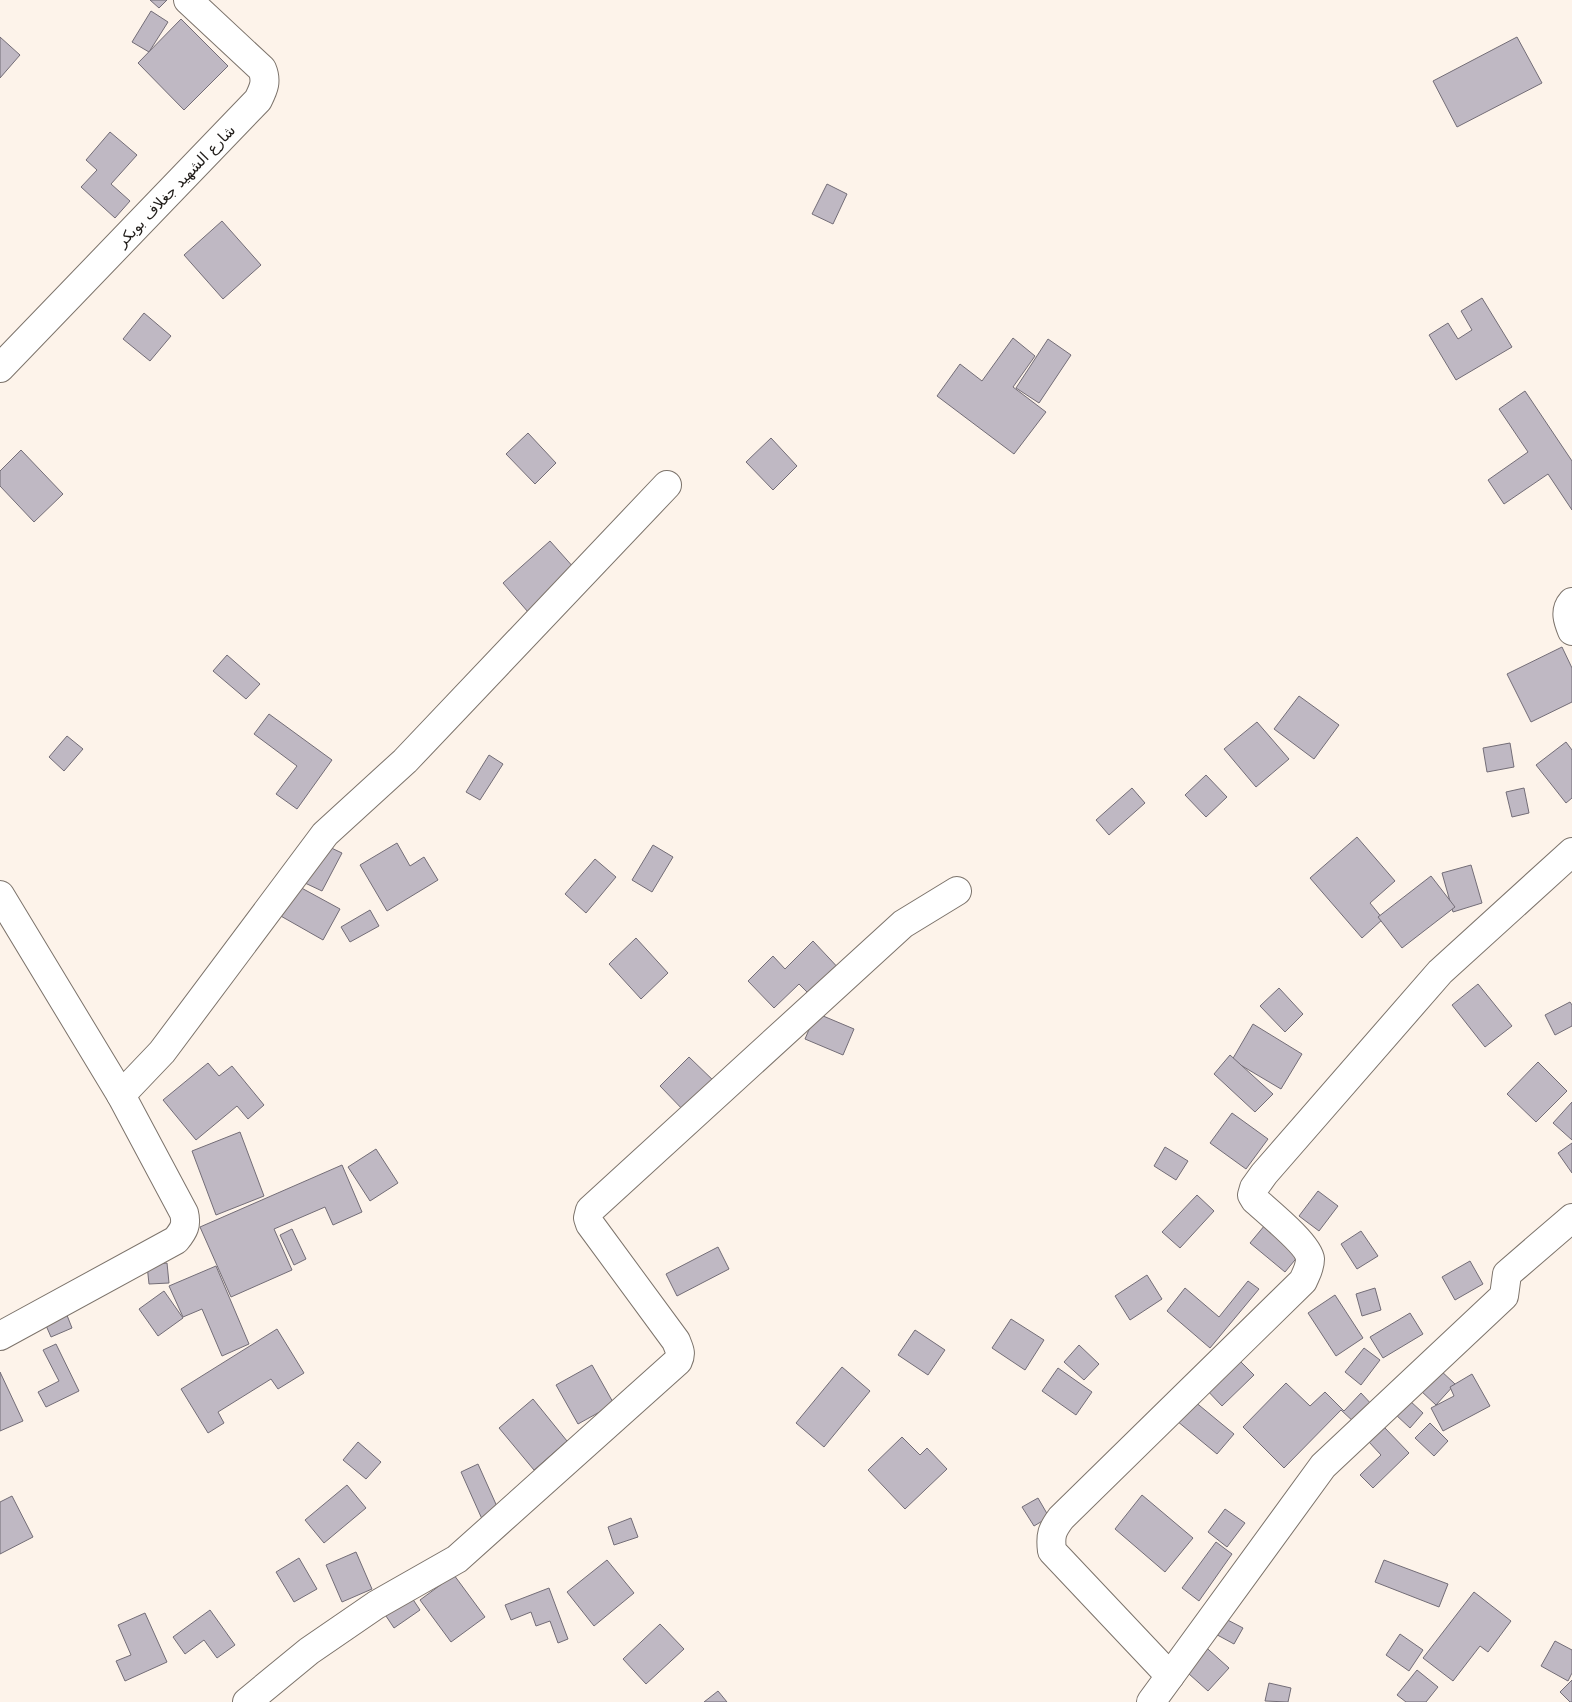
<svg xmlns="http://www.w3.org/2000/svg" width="1572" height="1702" font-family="'DejaVu Sans','Noto Naskh Arabic',sans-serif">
  <rect width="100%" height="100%" fill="#fdf3ea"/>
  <!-- building -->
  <g fill="#bfb8c3" stroke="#736d77">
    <path d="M150,0H167L159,8Z"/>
    <path d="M151,11L168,22L149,52L132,42Z"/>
    <path d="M181,19L228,66L184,110L138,63Z"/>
    <path d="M0,37L20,55L0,78Z"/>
    <path d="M1517,37L1542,83L1457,127L1433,81Z"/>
    <path d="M110,132L137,155L111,184L130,201L115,218L81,187L97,170L86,160Z"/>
    <path d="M827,184L847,194L833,224L812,214Z"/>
    <path d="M222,221L261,265L223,299L184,255Z"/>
    <path d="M1482,298L1512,347L1456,380L1429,335L1448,323L1458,339L1472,330L1461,311Z"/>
    <path d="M144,313L171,336L150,361L123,339Z"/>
    <path d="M1013,338L1035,356L1013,387L1046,412L1014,454L937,396L960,364L982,381Z"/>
    <path d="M1048,339L1071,355L1039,403L1016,388Z"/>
    <path d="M1525,391L1572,461V510L1548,474L1504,504L1488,480L1528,452L1499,409Z"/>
    <path d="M528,433L556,463L535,484L506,454Z"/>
    <path d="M771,438L797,466L773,490L746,462Z"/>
    <path d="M21,450L63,494L34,522L0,486V471Z"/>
    <path d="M550,541L575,569L528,612L503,583Z"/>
    <path d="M1562,647L1572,668V702L1531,722L1507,674Z"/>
    <path d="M227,655L260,684L246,699L213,671Z"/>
    <path d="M1299,696L1339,725L1314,759L1274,729Z"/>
    <path d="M269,714L332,760L297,809L276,794L297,766L254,734Z"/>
    <path d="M1257,722L1289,759L1256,787L1224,749Z"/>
    <path d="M67,736L83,749L64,771L49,757Z"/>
    <path d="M1566,742L1572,750V798L1566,803L1536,765Z"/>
    <path d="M1510,743L1514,767L1487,772L1483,748Z"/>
    <path d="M489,755L503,764L480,800L466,792Z"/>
    <path d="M1206,775L1227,797L1206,817L1185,795Z"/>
    <path d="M1132,788L1145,803L1109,835L1096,820Z"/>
    <path d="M1524,788L1529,813L1512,817L1506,792Z"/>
    <path d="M1357,837L1395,881L1370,903L1383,919L1362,938L1310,878Z"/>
    <path d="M397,843L410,866L424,857L438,880L387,911L360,865Z"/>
    <path d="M325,845L342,853L322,891L305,883Z"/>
    <path d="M653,845L673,857L652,892L632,880Z"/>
    <path d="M595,859L616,877L586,913L565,894Z"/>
    <path d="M1471,865L1482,903L1453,912L1442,873Z"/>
    <path d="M1431,876L1455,907L1402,948L1378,917Z"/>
    <path d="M296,885L340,909L323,940L279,915Z"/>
    <path d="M370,910L379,926L350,942L341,927Z"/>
    <path d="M636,938L668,973L641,999L609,964Z"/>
    <path d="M813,941L843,973L815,1000L799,984L774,1008L748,981L773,956L785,969Z"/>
    <path d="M1478,984L1512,1026L1485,1047L1452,1005Z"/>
    <path d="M1279,988L1303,1014L1285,1032L1260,1006Z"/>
    <path d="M1570,1002L1572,1005V1026L1555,1035L1545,1015Z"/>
    <path d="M816,1013L854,1029L843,1055L805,1039Z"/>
    <path d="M1253,1024L1302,1054L1281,1089L1232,1060Z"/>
    <path d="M1230,1055L1273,1094L1255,1112L1214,1074Z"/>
    <path d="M689,1057L717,1084L687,1114L660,1086Z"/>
    <path d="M1538,1062L1567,1091L1536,1122L1507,1094Z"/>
    <path d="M208,1063L219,1076L232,1066L264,1105L248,1119L237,1106L196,1140L163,1100Z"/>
    <path d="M1572,1102V1140L1553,1123Z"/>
    <path d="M1232,1113L1268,1139L1246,1169L1210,1143Z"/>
    <path d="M240,1132L264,1196L216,1215L192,1151Z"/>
    <path d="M1572,1143V1173L1558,1153Z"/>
    <path d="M1165,1147L1188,1161L1176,1180L1154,1166Z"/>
    <path d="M376,1149L398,1183L370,1201L348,1167Z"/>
    <path d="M342,1165L362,1212L333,1225L325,1207L274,1229L292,1270L231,1297L200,1227Z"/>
    <path d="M1318,1191L1338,1206L1319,1231L1299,1216Z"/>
    <path d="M1197,1195L1214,1211L1180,1248L1162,1232Z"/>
    <path d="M1275,1213L1309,1243L1285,1272L1250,1243Z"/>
    <path d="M292,1229L306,1259L294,1265L280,1235Z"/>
    <path d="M1361,1231L1378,1256L1357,1269L1341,1244Z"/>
    <path d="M718,1247L729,1269L677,1296L666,1274Z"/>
    <path d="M1470,1261L1483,1284L1455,1300L1442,1277Z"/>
    <path d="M167,1263L169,1283L149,1284L147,1265Z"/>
    <path d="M216,1266L249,1344L222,1356L202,1309L183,1317L169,1286Z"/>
    <path d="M1147,1275L1162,1299L1130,1320L1115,1296Z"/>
    <path d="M1248,1281L1259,1289L1210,1348L1167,1311L1185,1288L1219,1317Z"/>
    <path d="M1375,1288L1381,1310L1362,1316L1356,1294Z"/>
    <path d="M164,1291L183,1318L158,1336L139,1309Z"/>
    <path d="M1335,1295L1363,1338L1336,1356L1308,1313Z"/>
    <path d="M63,1305L72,1328L51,1337L41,1314Z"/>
    <path d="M1410,1313L1423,1334L1383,1358L1370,1337Z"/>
    <path d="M1011,1319L1044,1340L1025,1370L992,1348Z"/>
    <path d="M277,1329L304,1373L278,1389L271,1379L218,1412L224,1423L208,1433L181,1389Z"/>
    <path d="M915,1330L945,1350L928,1375L898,1355Z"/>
    <path d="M56,1344L79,1391L46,1407L38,1392L59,1381L43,1350Z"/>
    <path d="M1079,1345L1099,1364L1084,1380L1064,1362Z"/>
    <path d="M1364,1348L1380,1360L1361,1385L1345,1372Z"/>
    <path d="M1235,1356L1254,1375L1222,1406L1203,1386Z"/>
    <path d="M592,1365L614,1404L578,1424L556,1385Z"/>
    <path d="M842,1367L870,1391L824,1447L796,1423Z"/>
    <path d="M1058,1368L1092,1392L1076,1415L1042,1391Z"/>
    <path d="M1439,1369L1455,1384L1436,1405L1420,1390Z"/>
    <path d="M0,1372L23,1421L0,1431Z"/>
    <path d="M1472,1374L1490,1406L1443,1431L1431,1408L1454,1396L1450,1387Z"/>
    <path d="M1286,1383L1310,1406L1325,1392L1344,1411L1361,1393L1374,1407L1356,1424L1341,1410L1284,1468L1243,1427Z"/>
    <path d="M533,1399L567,1441L534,1470L499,1428Z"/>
    <path d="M1409,1400L1423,1413L1410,1428L1395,1414Z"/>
    <path d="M1194,1401L1234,1434L1217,1454L1177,1421Z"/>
    <path d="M1430,1423L1448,1441L1434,1456L1415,1438Z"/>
    <path d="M1384,1427L1409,1453L1373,1488L1360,1475L1381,1455L1369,1442Z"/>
    <path d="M902,1437L920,1455L927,1448L947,1469L905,1509L868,1470Z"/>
    <path d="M358,1442L381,1462L366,1479L343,1460Z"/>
    <path d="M478,1464L499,1511L482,1519L461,1472Z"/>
    <path d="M347,1485L366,1508L324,1543L305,1520Z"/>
    <path d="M1142,1495L1193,1538L1165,1572L1115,1529Z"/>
    <path d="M12,1496L33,1537L0,1554V1502Z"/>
    <path d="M1038,1498L1049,1517L1034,1526L1022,1507Z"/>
    <path d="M1225,1509L1245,1523L1227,1547L1208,1532Z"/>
    <path d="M631,1518L638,1537L614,1545L608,1527Z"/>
    <path d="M1216,1542L1232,1554L1199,1601L1182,1588Z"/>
    <path d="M356,1552L372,1589L342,1602L326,1565Z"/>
    <path d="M299,1558L317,1589L294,1602L276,1572Z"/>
    <path d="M607,1560L634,1593L594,1626L567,1592Z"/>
    <path d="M1384,1560L1448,1584L1439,1607L1375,1582Z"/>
    <path d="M454,1575L485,1617L451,1642L420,1600Z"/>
    <path d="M549,1588L568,1639L558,1643L550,1621L536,1626L531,1612L511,1620L505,1605Z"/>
    <path d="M1474,1592L1511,1621L1488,1652L1480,1646L1453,1681L1423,1658Z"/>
    <path d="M410,1595L420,1610L394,1628L384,1613Z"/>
    <path d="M210,1610L235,1645L217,1658L204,1640L185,1654L173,1637Z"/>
    <path d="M145,1613L167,1662L125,1681L116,1661L131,1655L118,1625Z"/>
    <path d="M1218,1615L1243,1628L1234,1644L1210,1631Z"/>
    <path d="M660,1624L684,1649L646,1684L623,1659Z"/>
    <path d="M1400,1634L1423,1650L1409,1671L1386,1655Z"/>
    <path d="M1555,1641L1572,1650V1673L1568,1681L1541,1666Z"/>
    <path d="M1200,1642L1229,1668L1208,1691L1179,1665Z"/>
    <path d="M1417,1670L1438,1687L1426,1702H1406L1397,1695Z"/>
    <path d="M1572,1680V1702H1570L1560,1692Z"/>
    <path d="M1269,1683L1291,1688L1288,1702L1265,1701Z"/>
    <path d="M718,1691L727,1702H704Z"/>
  </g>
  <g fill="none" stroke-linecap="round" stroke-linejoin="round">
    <!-- street casing -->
    <g stroke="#7c736b" stroke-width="30">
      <g id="street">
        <path d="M0,368L258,100C264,88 267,81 262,69L188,0"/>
        <path d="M1572,602C1564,611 1568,621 1572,631"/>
        <path d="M0,895L121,1095L184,1213C187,1225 184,1230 176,1240L0,1336"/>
        <path d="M121,1095L162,1052L325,834L405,761L667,485"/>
        <path d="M1170,1676L1323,1466L1504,1296L1507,1274L1572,1218"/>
        <path d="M247,1702L309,1651L376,1605L457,1559L678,1361C682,1353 679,1349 676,1341L590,1224L588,1218L590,1210L903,924L957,891"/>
        <path d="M1151,1702L1170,1676L1052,1551C1050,1535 1052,1530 1061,1518L1303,1281C1306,1274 1310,1268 1310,1259C1309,1245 1267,1211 1255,1200L1252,1195L1254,1188L1264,1174L1440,972L1572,852"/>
      </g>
    </g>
    <!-- street -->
    <use href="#street" stroke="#fff" stroke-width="28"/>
  </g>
  <g text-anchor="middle" stroke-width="5" stroke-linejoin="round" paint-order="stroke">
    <!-- street labels -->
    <g font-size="15" fill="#221e1b" stroke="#fff">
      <text transform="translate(176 186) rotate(-46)" y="5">شارع الشهيد جغلاف بوبكر</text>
    </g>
  </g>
</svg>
